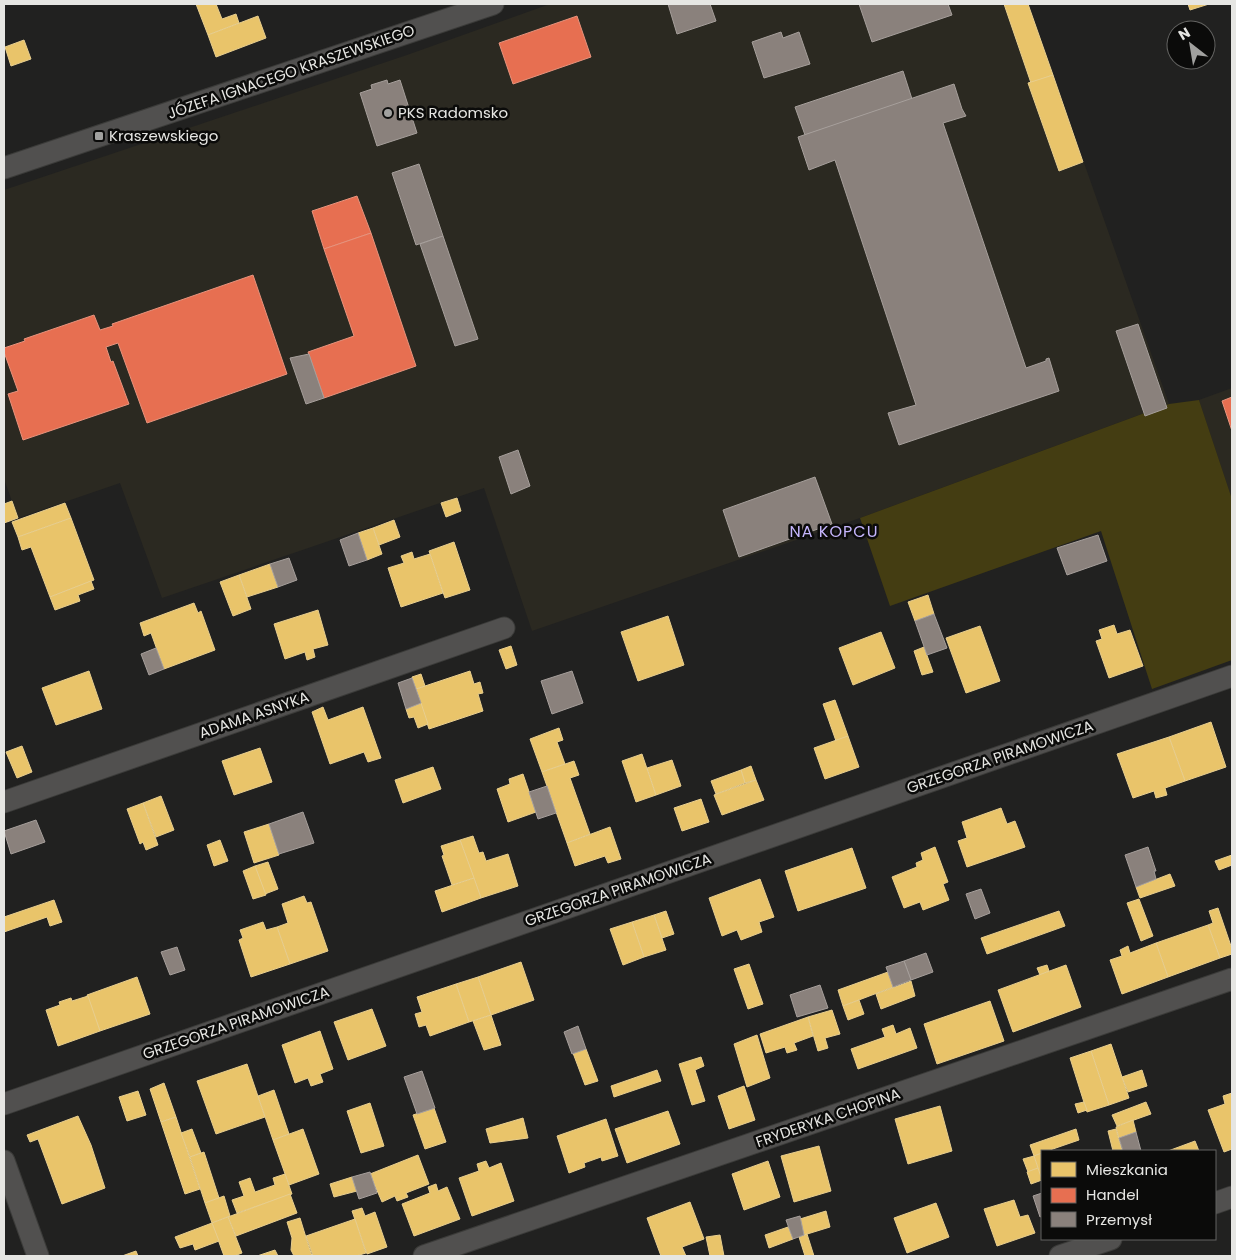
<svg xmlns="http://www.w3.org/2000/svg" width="1236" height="1260" font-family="Poppins,sans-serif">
  <rect width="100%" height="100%" fill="#212120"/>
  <!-- built -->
  <g fill="#2b2921">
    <path d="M550,4H1028L1169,404L860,518L532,631L484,488L162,598L120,483L18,518L4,479V190L407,55Z"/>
    <path d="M1232,388V499L1199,400Z"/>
  </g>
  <!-- green -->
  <path fill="#443d12" d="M1199,400L1232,499V660L1152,689L1101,531L890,606L860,518L1169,404Z"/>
  <!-- homes -->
  <g fill="#e9c46a" stroke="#e8ce8e">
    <path d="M196,4H216L222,19L236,14L239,23L208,35Z"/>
    <path d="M1004,4H1028L1053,75L1031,83Z"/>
    <path d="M1188,4H1209L1190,10Z"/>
    <path d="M258,16L266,38L216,57L208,35Z"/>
    <path d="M24,40L31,59L11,66L5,47Z"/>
    <path d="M1053,75L1083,162L1059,171L1028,83Z"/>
    <path d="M457,498L461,511L446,517L441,503Z"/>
    <path d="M12,501L18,518L4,523V504Z"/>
    <path d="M65,503L71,518L18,537L12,522Z"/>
    <path d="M71,518L94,580L50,597L31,547L22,550L18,537Z"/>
    <path d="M394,520L400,537L379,545L373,528Z"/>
    <path d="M373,528L382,554L367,560L358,533Z"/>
    <path d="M454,542L470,590L445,598L429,551Z"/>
    <path d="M412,552L414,559L430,554L443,593L401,607L388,568L404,563L401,556Z"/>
    <path d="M270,564L278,587L247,597L239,575Z"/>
    <path d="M239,575L251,609L233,616L220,582Z"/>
    <path d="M91,581L94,589L78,595L80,601L55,610L50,597Z"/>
    <path d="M928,595L934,614L915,621L908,602Z"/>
    <path d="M194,603L198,613L201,611L215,650L164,669L151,633L144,636L140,623Z"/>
    <path d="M318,610L328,645L313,649L315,657L307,660L305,652L285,659L274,624Z"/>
    <path d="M668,616L684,665L638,681L621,632Z"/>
    <path d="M1114,625L1117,634L1130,630L1143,666L1109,678L1096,641L1102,639L1099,630Z"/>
    <path d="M980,626L1000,681L966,693L946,638Z"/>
    <path d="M881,632L895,668L853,685L839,648Z"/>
    <path d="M511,646L517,665L506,669L499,650Z"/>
    <path d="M924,647L933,672L922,675L914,651Z"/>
    <path d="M89,671L102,709L56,725L42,688Z"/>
    <path d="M470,671L474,684L480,682L483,693L478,694L483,711L429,729L416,689Z"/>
    <path d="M421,674L425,686L416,689L412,677Z"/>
    <path d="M835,700L848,736L836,741L823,704Z"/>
    <path d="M421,703L428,724L418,728L414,717L409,718L406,709Z"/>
    <path d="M323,707L328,720L363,707L381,758L368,762L364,752L330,764L312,712Z"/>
    <path d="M1211,722L1226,767L1185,781L1169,737Z"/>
    <path d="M559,728L563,740L557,742L565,764L542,772L530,739Z"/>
    <path d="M848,736L859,767L825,779L814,748Z"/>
    <path d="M1169,737L1185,781L1165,788L1167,795L1156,798L1154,791L1133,798L1117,754Z"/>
    <path d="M22,746L32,772L17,778L6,752Z"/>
    <path d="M260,748L272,782L234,795L222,761Z"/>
    <path d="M642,754L656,795L636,802L622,761Z"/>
    <path d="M672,760L681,786L656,795L647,768Z"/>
    <path d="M574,761L579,775L570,778L590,834L567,843L542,772Z"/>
    <path d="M751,766L756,780L745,783L741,770Z"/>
    <path d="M433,767L441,789L403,803L395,780Z"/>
    <path d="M741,770L745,783L716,794L711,781Z"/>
    <path d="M523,774L536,812L508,822L497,789L510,784L509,779Z"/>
    <path d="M756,780L764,800L722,815L714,795Z"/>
    <path d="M161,796L174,830L156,837L143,803Z"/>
    <path d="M701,799L709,822L682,831L674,808Z"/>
    <path d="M143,803L158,845L146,850L143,842L140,844L127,809Z"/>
    <path d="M1001,808L1007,824L1015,821L1025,847L967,867L958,841L967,838L962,822Z"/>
    <path d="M269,824L279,855L254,863L244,832Z"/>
    <path d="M610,827L621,859L608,863L605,856L575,866L567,843Z"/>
    <path d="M473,836L479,853L483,852L486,861L508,854L518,886L481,898L460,840Z"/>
    <path d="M220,840L228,861L214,866L207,845Z"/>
    <path d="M460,840L474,878L452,885L442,856L444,855L441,846Z"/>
    <path d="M935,847L948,882L943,884L949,900L923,910L920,902L904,908L892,877L917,867L916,863L923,860L921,853Z"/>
    <path d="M852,848L866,888L798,911L785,871Z"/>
    <path d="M1232,855V865L1219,870L1215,861Z"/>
    <path d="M268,862L278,889L265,894L255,866Z"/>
    <path d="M255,866L266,895L253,899L243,871Z"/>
    <path d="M1170,874L1175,886L1140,898L1136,887Z"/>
    <path d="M474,878L481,898L442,912L435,891Z"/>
    <path d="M760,879L774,917L759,922L762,932L741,940L737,930L722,936L709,898Z"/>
    <path d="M304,896L307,903L311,902L328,951L290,964L277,927L288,923L282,904Z"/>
    <path d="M1139,899L1153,936L1141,941L1127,903Z"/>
    <path d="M54,900L62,922L50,926L47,917L4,932V917Z"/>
    <path d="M1218,908L1232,949V954L1220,958L1208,925L1213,923L1209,911Z"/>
    <path d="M666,911L674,934L662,938L654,915Z"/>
    <path d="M1059,911L1065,926L987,954L981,938Z"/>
    <path d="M654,915L666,950L644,957L632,922Z"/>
    <path d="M263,922L266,930L277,927L290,964L251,977L239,940L243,938L240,930Z"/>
    <path d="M632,922L644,957L623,965L610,929Z"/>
    <path d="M1208,925L1220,958L1168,977L1156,943Z"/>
    <path d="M1156,943L1168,977L1122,994L1110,960L1122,956L1120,950L1128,946L1130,953Z"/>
    <path d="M521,962L534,1000L491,1015L478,977Z"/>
    <path d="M749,964L763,1004L748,1009L734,969Z"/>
    <path d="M1047,965L1049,971L1040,975L1037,968Z"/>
    <path d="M1066,965L1081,1007L1013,1032L998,990Z"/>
    <path d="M888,972L893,987L843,1006L838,990Z"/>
    <path d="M137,977L150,1014L100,1031L87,995Z"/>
    <path d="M478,977L491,1015L469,1022L456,984Z"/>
    <path d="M911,981L915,996L881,1009L876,994Z"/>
    <path d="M456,984L469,1022L430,1036L426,1025L419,1027L415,1014L422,1012L417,997Z"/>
    <path d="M88,996L100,1031L58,1046L46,1010L60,1005L59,1002L71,998L72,1001Z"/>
    <path d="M859,1000L864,1014L848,1020L843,1006Z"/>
    <path d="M990,1001L1004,1041L937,1064L924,1024Z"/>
    <path d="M372,1009L386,1046L348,1060L334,1022Z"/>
    <path d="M832,1010L840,1034L825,1038L828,1048L818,1051L808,1017Z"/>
    <path d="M491,1015L501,1045L484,1050L473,1021Z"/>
    <path d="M808,1017L813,1036L794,1043L797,1050L787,1053L785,1047L766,1053L760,1034Z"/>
    <path d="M893,1025L896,1034L910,1028L917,1048L858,1069L851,1049L885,1037L882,1029Z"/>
    <path d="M320,1031L333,1069L320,1074L323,1082L311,1086L308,1078L295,1083L282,1045Z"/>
    <path d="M757,1035L770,1078L747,1087L734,1044Z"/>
    <path d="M1111,1044L1129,1098L1109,1105L1091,1051Z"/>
    <path d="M586,1049L598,1081L585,1085L573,1053Z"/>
    <path d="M1091,1051L1109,1105L1087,1112L1070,1058Z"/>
    <path d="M701,1057L704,1066L695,1070L705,1101L692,1105L679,1064Z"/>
    <path d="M247,1064L265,1117L216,1134L197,1081Z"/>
    <path d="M657,1070L661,1081L614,1097L611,1086Z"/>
    <path d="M1142,1070L1147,1086L1128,1092L1122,1077Z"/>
    <path d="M164,1083L176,1117L161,1122L150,1089Z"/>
    <path d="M744,1086L755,1120L729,1129L718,1096Z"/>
    <path d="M274,1090L289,1134L273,1140L258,1096Z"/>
    <path d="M138,1091L146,1115L127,1121L119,1097Z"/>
    <path d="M1232,1093V1149L1224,1152L1208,1110L1225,1104L1223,1096Z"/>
    <path d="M1084,1102L1087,1110L1078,1113L1075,1104Z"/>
    <path d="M1146,1102L1151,1114L1117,1126L1112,1115Z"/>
    <path d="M370,1103L384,1146L361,1153L347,1111Z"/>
    <path d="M940,1106L952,1151L908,1164L895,1119Z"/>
    <path d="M434,1108L446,1142L425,1149L413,1115Z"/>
    <path d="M668,1111L680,1144L627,1163L615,1129Z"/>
    <path d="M78,1116L91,1145L105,1188L62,1204L38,1139L30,1142L27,1135Z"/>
    <path d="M176,1117L200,1189L185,1194L161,1122Z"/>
    <path d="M523,1118L528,1138L490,1143L486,1129Z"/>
    <path d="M606,1119L618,1156L602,1161L601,1157L584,1163L585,1167L569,1173L557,1136Z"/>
    <path d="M1133,1120L1136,1132L1119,1138L1116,1127Z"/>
    <path d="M192,1129L201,1153L190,1157L181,1133Z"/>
    <path d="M303,1129L319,1174L289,1185L273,1140Z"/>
    <path d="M1076,1129L1079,1140L1047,1151H1042V1153L1034,1156L1030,1145Z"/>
    <path d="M1116,1129L1122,1150L1113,1151L1108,1131Z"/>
    <path d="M1195,1141L1199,1151H1168Z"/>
    <path d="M819,1146L831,1191L794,1202L781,1156Z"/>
    <path d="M204,1152L219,1198L205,1203L190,1157Z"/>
    <path d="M1042,1153V1181L1034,1156Z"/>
    <path d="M418,1155L429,1184L406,1193L408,1197L397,1201L395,1196L382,1202L370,1174Z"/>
    <path d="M1034,1156L1038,1168L1028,1172L1023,1159Z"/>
    <path d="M486,1161L489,1168L501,1163L514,1201L472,1216L459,1178L479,1171L477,1164Z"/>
    <path d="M768,1161L780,1197L744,1210L732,1174Z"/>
    <path d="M1038,1168L1042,1180L1031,1184L1027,1172Z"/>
    <path d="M285,1174L292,1194L237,1213L232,1200L244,1196L239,1182L250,1178L255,1192L275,1185L273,1178Z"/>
    <path d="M352,1177L357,1191L334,1197L330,1184Z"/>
    <path d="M436,1184L438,1191L447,1187L460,1219L414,1236L402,1204L430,1193L428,1187Z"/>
    <path d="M290,1194L297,1213L236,1236L228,1217Z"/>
    <path d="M224,1196L230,1216L212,1223L205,1203Z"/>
    <path d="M1014,1200L1020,1217L1028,1215L1035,1233L997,1246L984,1209Z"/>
    <path d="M690,1202L704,1239L682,1247L686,1256H661L647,1218Z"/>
    <path d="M936,1203L949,1237L907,1253L894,1218Z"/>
    <path d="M362,1208L365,1216L375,1212L387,1247L367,1254L352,1211Z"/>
    <path d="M826,1211L830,1227L804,1235L800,1219Z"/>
    <path d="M228,1217L242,1253L234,1256H224L212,1223Z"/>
    <path d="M300,1218L308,1244L312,1256H294L291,1250L292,1238L287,1222Z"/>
    <path d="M355,1219L366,1253L356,1256H313L306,1236Z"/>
    <path d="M212,1223L219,1241L195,1250L193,1244L180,1248L175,1237Z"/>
    <path d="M788,1227L793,1239L769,1248L765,1235Z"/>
    <path d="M807,1234L814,1256H805L799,1237Z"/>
    <path d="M720,1235L724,1256H710L706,1237Z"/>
    <path d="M275,1250L278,1256H257Z"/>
    <path d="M136,1251L138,1256H122Z"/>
  </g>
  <!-- shops -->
  <g fill="#e76f51" stroke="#e7937d">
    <path d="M577,16L591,57L513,84L499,43Z"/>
    <path d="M357,196L371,233L324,249L312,211Z"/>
    <path d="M371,233L416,366L324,398L308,352L354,336L324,249Z"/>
    <path d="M253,275L287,374L147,423L118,343L106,347L111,362L113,361L129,404L23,440L8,394L18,391L4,352V348L25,341L24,339L94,315L100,330L113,326L112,324Z"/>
    <path d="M1232,397V431L1222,401Z"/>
  </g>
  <!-- industry -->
  <g fill="#8a817c" stroke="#a69f9b">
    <path d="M668,4H710L716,21L677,34Z"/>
    <path d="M859,4H948L952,15L872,42Z"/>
    <path d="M781,32L783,38L799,32L810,64L764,78L752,42Z"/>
    <path d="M903,71L912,99L805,135L795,107Z"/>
    <path d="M387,80L388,84L400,80L417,133L377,146L360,93L372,89L371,85Z"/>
    <path d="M954,84L962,109L966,116L943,123L1026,368L1046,361V359L1049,358L1059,391L899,445L888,413L916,405L835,160L809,170L798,137Z"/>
    <path d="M419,164L443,236L416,245L392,173Z"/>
    <path d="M443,236L478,339L455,346L420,244Z"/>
    <path d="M1138,324L1167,408L1145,416L1116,331Z"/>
    <path d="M309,354L324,398L306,404L290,358Z"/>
    <path d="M518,450L530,486L511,494L499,457Z"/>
    <path d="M815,477L832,524L739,557L723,510Z"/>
    <path d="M358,533L367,560L349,566L340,540Z"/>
    <path d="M1098,535L1107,561L1067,575L1057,548Z"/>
    <path d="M289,558L297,580L278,587L270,564Z"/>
    <path d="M934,614L947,648L927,655L915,621Z"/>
    <path d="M156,648L164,669L149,675L141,654Z"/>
    <path d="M572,671L583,703L552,714L541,681Z"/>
    <path d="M412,678L421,703L406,709L398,683Z"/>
    <path d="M547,786L556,813L538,819L529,792Z"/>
    <path d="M303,812L314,843L279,854L269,824Z"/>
    <path d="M36,820L45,842L11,854L4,831Z"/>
    <path d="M1148,847L1156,871H1154L1156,879L1136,887L1125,855Z"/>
    <path d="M981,889L990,913L975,919L966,894Z"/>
    <path d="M177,947L185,970L170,975L161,952Z"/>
    <path d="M926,953L933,972L911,980L904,961Z"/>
    <path d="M904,961L911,980L893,987L886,967Z"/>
    <path d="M820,985L828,1008L797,1017L790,995Z"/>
    <path d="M578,1026L586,1049L572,1054L564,1032Z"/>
    <path d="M422,1071L435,1108L417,1114L404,1077Z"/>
    <path d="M1136,1132L1141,1151H1123L1119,1138Z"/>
    <path d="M370,1172L377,1193L359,1199L352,1177Z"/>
    <path d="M1042,1193V1216L1040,1217L1033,1196Z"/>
    <path d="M800,1216L804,1235L793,1239L786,1220Z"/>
  </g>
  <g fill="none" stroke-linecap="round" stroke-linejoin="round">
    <!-- minor casing -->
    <g stroke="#3b3b39" stroke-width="23">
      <g id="minor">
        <path d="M4,168L493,4"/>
        <path d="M4,802L504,628"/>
        <path d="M4,1104L1232,676"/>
        <path d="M4,1161L38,1256"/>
        <path d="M1215,1203L1232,1197"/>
        <path d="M424,1256L1232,979"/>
        <path d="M1060,1256L1111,1239"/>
      </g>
    </g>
    <!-- minor -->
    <use href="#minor" stroke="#51504f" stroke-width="21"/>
  </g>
  <!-- markers -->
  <g fill="#a1a19f" stroke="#0b0b0a" stroke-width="2">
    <circle cx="388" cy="113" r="5"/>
    <rect x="94" y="131" width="10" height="10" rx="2.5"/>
  </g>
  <g text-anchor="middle" stroke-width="5" stroke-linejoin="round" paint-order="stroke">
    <!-- street labels -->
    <g font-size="15" fill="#e6e6e3" stroke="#0b0b0a">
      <text transform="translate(291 72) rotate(-19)" y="5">JÓZEFA IGNACEGO KRASZEWSKIEGO</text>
      <text transform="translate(254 715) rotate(-19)" y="5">ADAMA ASNYKA</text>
      <text transform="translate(1000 757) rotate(-19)" y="5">GRZEGORZA PIRAMOWICZA</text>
      <text transform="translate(618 890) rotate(-19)" y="5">GRZEGORZA PIRAMOWICZA</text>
      <text transform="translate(236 1023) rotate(-19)" y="5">GRZEGORZA PIRAMOWICZA</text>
      <text transform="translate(828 1118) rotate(-19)" y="5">FRYDERYKA CHOPINA</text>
    </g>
    <!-- poi labels -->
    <g font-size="15" fill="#e6e6e3" stroke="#0b0b0a" text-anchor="start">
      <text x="398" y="118">PKS Radomsko</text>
      <text x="109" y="141">Kraszewskiego</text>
    </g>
    <!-- neighbourhood labels -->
    <g font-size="16" letter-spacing="1" fill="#c5b5fc" stroke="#0b0b0a">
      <text x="834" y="537">NA KOPCU</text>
    </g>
  </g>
  <!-- border -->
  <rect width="1236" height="1260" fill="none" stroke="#e6e6e3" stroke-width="10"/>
  <!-- legend -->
  <rect x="1041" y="1150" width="175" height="90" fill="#0b0b0a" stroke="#636361"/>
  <rect x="1051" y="1162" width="25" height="15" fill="#e9c46a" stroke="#636361"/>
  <text x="1086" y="1175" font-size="15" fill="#e6e6e3">Mieszkania</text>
  <rect x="1051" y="1188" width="25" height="15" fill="#e76f51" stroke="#636361"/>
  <text x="1086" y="1200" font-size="15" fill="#e6e6e3">Handel</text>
  <rect x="1051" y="1212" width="25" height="15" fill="#8a817c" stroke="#636361"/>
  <text x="1086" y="1225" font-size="15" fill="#e6e6e3">Przemysł</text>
  <!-- north arrow -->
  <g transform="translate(1191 45) rotate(329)"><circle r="24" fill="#0b0b0a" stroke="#636361"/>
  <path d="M0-4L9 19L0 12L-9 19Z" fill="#a1a19f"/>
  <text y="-8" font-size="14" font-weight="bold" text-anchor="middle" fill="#e6e6e3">N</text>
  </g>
</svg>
